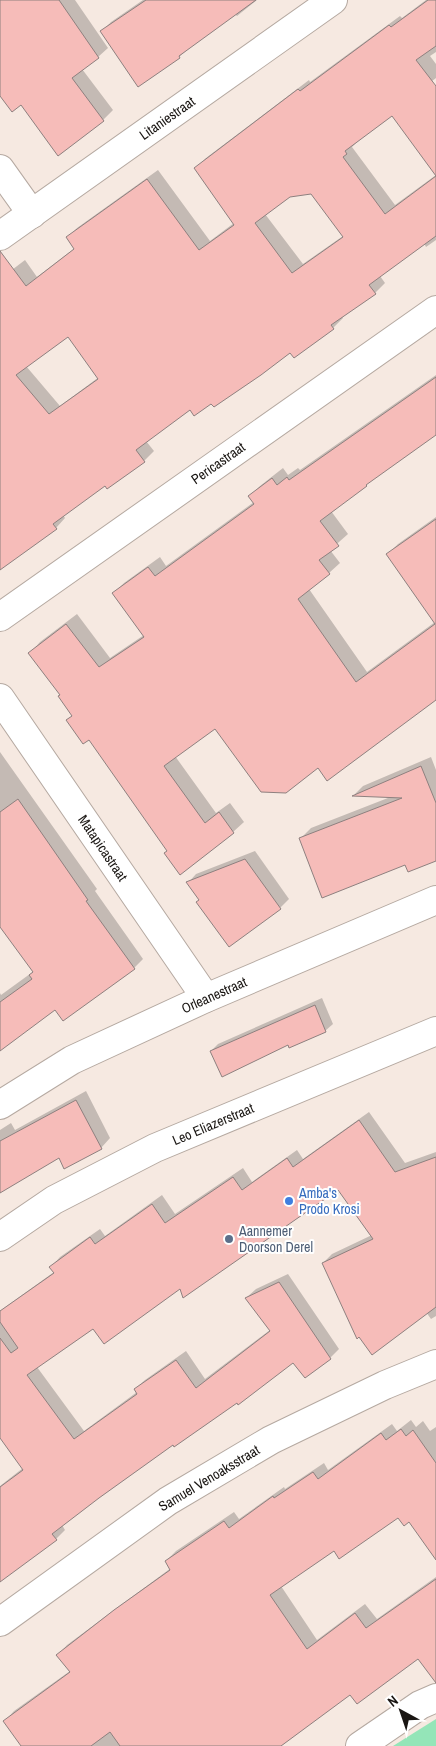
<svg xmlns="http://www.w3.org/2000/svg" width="436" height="1746" font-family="'Archivo Narrow',sans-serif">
  <rect width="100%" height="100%" fill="#f6e9e1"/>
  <!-- grass -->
  <path fill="#94e5b8" d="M436,1719V1746H393Z"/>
  <!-- shadow -->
  <g fill="#0003" fill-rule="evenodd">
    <path d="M0,0H75L108,48L98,57L82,69L113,110L103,120L58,154L21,104L0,94Z"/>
    <path d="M143,0H257L237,16L235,14L188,49L179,57L102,31L111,22Z"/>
    <path d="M426,0H436V52L430,56L436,64V78L432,81L436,96V174L392,114L355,142L356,143L352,147L395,205L436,175V240L426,247L424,243L380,276L385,283L375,293L342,316L343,318L333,328L295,357L290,351L211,403L191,409L146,441L154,451L144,461L105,485L63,515L65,518L56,528L0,569V279L25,260L37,277L75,248L68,237L77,228L158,170L210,241L234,223L196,168L206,158L309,80L310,82L400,16L402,18ZM311,192L343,236L303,264L265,214L290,195ZM69,335L99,377L60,406L26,366Z"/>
    <path d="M436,375V433L373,479L331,511L348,534L330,550L340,563L329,573L309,589L367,672L435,622L388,554L398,544L436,517V699L318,767L216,728L175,756L216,813L230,803L244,822L233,832L169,850L90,738L67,720L73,715L61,694L30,653L40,642L77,614L110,658L144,635L114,593L124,583L160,557L166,566L254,502L250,496L260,486L283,468L288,475L298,468L300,470Z"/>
    <path d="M0,752L97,889L95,891L143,959L134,968L55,1008L0,1049V993L1,995L34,971L0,925Z"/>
    <path d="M431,757L436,770V859L405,864L301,838L311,828L393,796L355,794L363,786Z"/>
    <path d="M255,851L289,899L280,908L230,945L188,883L196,874Z"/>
    <path d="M322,998L333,1024L325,1031L288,1044L211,1051L218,1044Z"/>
    <path d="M86,1091L110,1138L101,1148L59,1156L0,1192V1130L11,1123L15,1130Z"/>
    <path d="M369,1112L405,1163L436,1152V1316L431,1319L426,1312L323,1263L332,1254L372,1235L338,1188L180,1287L94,1327L37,1367L84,1431L137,1392L135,1389L145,1380L186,1351L205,1379L270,1330L246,1298L256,1289L288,1274L339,1349L330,1358L294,1361L173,1443L62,1525L65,1530L56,1539L0,1580V1486L23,1468L0,1436V1311L54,1272L51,1267L60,1257L100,1229L105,1236L162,1195L175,1214L243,1168L252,1182L297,1150L303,1159Z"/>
    <path d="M411,1420L416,1427L423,1421L430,1431L436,1427V1558L409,1521L399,1516L334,1549L281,1586L317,1640L365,1604L377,1619L436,1577V1661L418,1657L350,1693L281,1746H23L5,1721L14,1711L70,1671L58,1655L67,1645L171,1568L166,1561L176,1551L234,1512L239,1519L284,1487L285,1489L324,1463L328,1470L392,1424L397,1431Z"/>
  </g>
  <!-- building -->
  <g fill="#f6bcb9" stroke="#8e807f" fill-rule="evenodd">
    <path d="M0,0H59L99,58L72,78L104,121L58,156L21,105L12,112L0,96Z"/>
    <path d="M146,0H256L179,56L180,58L138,87L100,31Z"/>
    <path d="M428,0H436V46L416,60L436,86V176L392,116L345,151L347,154L343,157L385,214L436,176V236L369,285L376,294L331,325L334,329L294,358L290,353L261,375L214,407L211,404L194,416L190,410L136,450L145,462L107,489L105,486L53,524L57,529L0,570V251L26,286L74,249L66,237L147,179L199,250L234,225L194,168L298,89L300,91L389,25L391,27ZM311,194L343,237L292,273L255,223L290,197ZM68,337L98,379L49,414L16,375Z"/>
    <path d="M436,377V435L366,485L367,486L320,521L339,546L319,560L330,574L298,599L356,682L435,624L386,554L436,519V700L327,781L318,768L286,793L261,792L215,729L164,766L205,823L219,812L234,833L180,875L164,853L167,851L89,740L83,744L66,720L72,716L58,696L60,695L28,653L66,624L99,667L144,637L112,593L148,567L155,576L254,504L248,496L272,478L277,485L287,477L289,480Z"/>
    <path d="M421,766L436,803V861L408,872L405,865L322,898L299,838L402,798L352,796Z"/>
    <path d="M18,799L88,900L86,901L135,969L63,1021L55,1010L0,1051V1002L32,979L29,975L33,972L0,927V812Z"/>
    <path d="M245,859L281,909L229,947L196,902L199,900L186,882Z"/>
    <path d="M315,1005L326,1032L289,1048L288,1045L222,1077L210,1051Z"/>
    <path d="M76,1100L102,1149L64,1169L59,1158L0,1193V1141Z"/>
    <path d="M359,1120L395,1172L436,1157V1307L372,1355L359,1337L357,1339L322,1263L373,1239L338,1190L183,1298L180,1289L104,1344L93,1329L27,1375L74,1439L137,1394L134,1389L176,1360L196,1388L270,1331L245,1298L279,1282L331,1359L305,1378L293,1363L238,1405L237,1403L174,1447L173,1445L99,1498L52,1534L57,1540L0,1582V1487L23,1470L0,1438V1338L11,1353L18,1348L0,1322V1311L54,1273L49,1267L90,1237L95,1244L152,1204L165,1223L233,1177L242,1190L287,1158L293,1167Z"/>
    <path d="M401,1429L406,1436L413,1430L436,1463V1560L409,1522L404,1526L398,1518L339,1559L334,1551L270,1595L307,1649L355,1613L366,1628L436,1579V1683L418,1659L357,1704L350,1695L281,1746H120L110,1732L91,1746H21L3,1721L70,1672L56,1655L114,1610L170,1570L165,1561L224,1521L229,1528L273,1496L274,1498L313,1472L318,1479L381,1433L386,1440Z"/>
  </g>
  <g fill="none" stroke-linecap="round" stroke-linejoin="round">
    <!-- minor casing -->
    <g stroke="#b5a9a1" stroke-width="30">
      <g id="minor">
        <path d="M0,169L32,214"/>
        <path d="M0,236L333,0"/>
        <path d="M0,617L436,310"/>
        <path d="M0,698L206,998"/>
        <path d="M0,1105L72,1060L206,998L436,900"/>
        <path d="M0,1237L54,1200L155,1148L436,1031"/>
        <path d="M0,1622L168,1501L271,1440L385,1385L436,1364"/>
        <path d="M360,1746L420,1705L436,1698"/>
      </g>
    </g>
    <!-- minor -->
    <use href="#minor" stroke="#fff" stroke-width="28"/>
  </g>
  <!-- markers -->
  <circle fill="#3f7fe0" stroke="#fff" stroke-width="2" cx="289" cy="1201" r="5"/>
  <circle fill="#5c6f8a" stroke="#fff" stroke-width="2" cx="229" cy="1239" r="5"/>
  <g text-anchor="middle" stroke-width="4" stroke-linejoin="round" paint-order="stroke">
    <!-- street labels -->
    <g font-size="14" fill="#1a1613" stroke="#fff">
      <text transform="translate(167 118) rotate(-35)" y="5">Litaniestraat</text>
      <text transform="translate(218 463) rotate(-35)" y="5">Pericastraat</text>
      <text transform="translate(103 848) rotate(56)" y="5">Matapicastraat</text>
      <text transform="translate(214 995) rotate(-24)" y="5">Orleanestraat</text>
      <text transform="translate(213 1124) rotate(-23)" y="5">Leo Eliazerstraat</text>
      <text transform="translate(209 1478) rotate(-31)" y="5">Samuel Venoaksstraat</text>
    </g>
    <!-- shop labels -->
    <g font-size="14" fill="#366cbe" stroke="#fff" text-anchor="start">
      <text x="299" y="1198">Amba's<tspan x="299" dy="16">Prodo Krosi</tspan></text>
    </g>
    <!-- service labels -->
    <g font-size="14" fill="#4e5e75" stroke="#fff" text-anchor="start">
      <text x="239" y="1236">Aannemer<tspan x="239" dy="16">Doorson Derel</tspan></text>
    </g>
  </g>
  <!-- north arrow -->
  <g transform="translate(401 1711) rotate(320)" stroke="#ffffff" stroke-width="4" paint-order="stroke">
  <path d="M0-4L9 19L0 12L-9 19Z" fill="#1a1613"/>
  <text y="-8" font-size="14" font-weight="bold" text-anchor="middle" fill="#1a1613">N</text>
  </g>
</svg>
